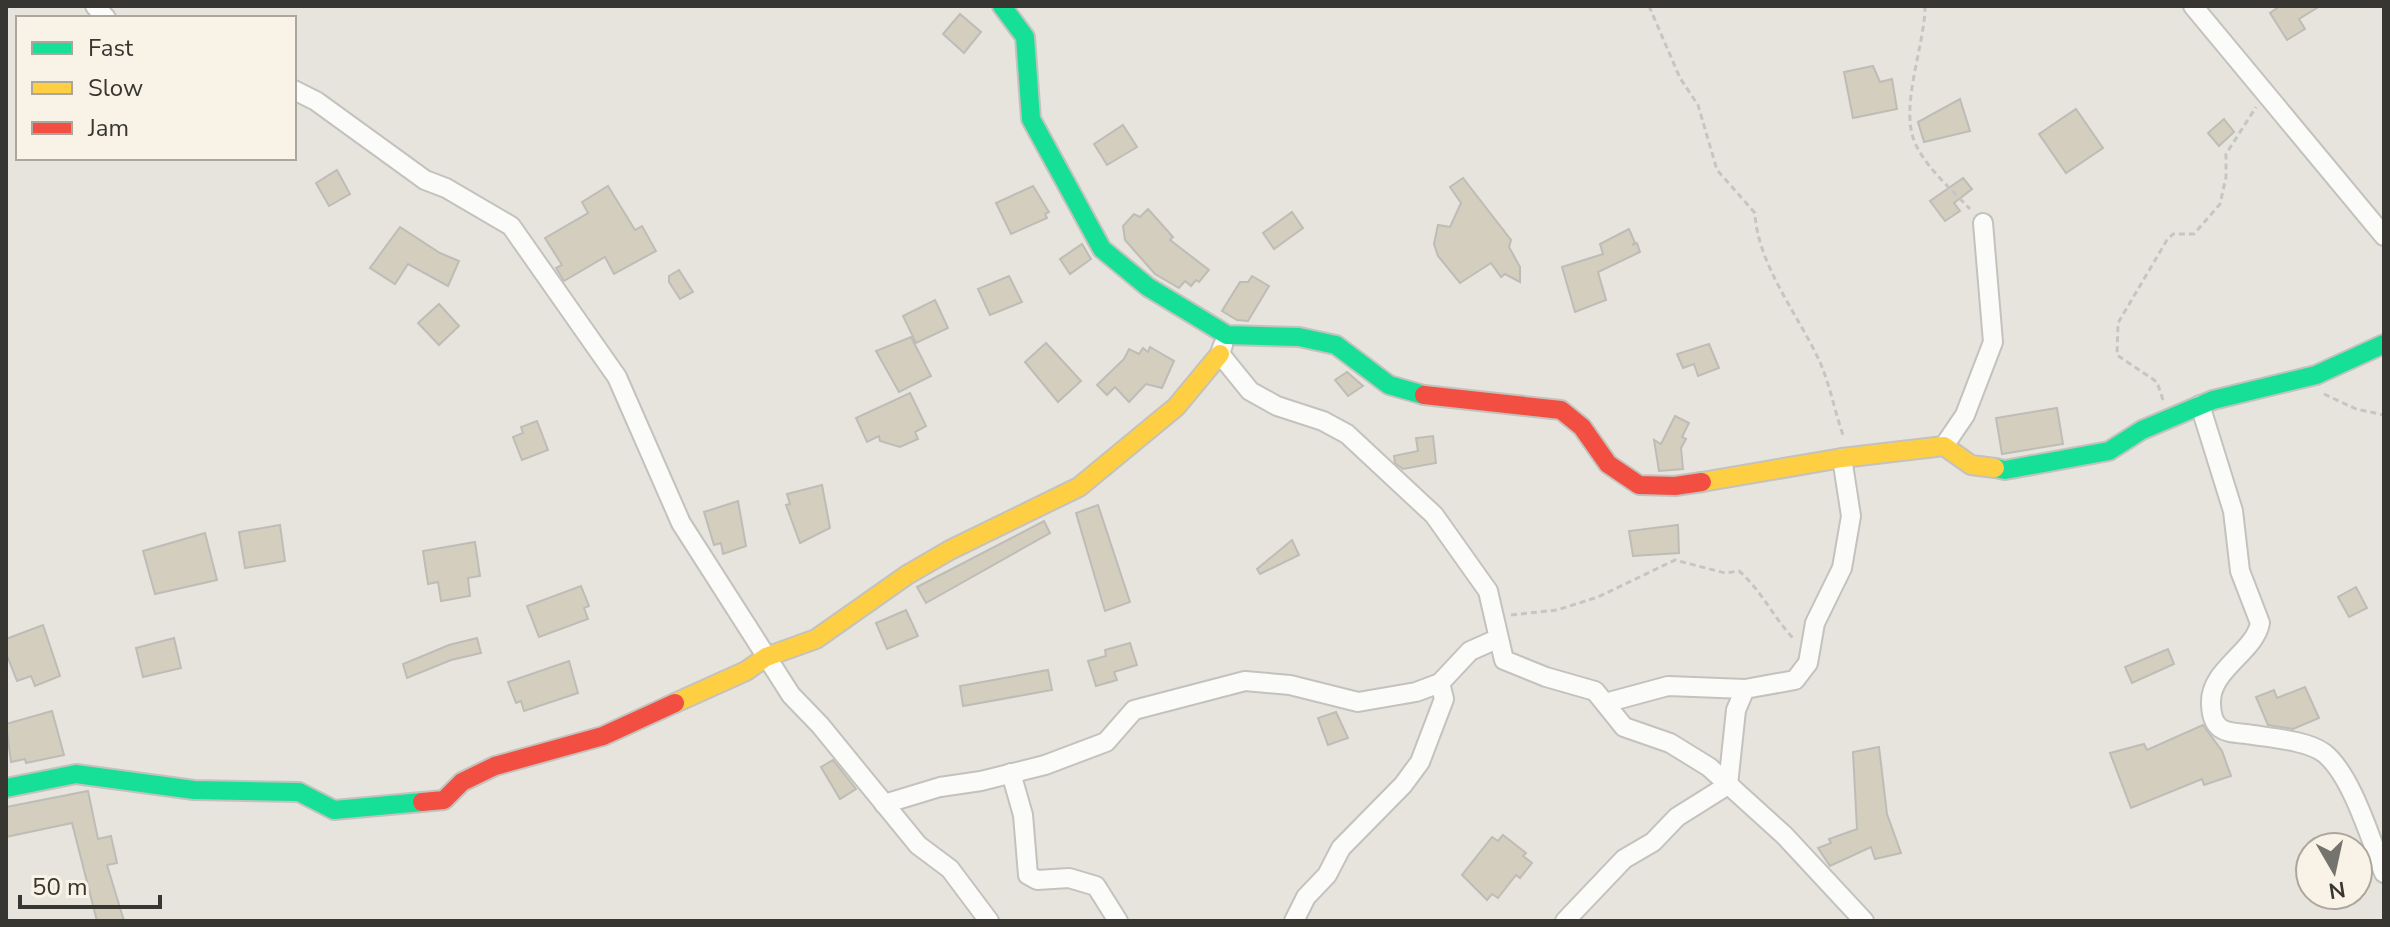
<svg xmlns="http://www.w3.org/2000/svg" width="2390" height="927" font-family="'Nunito Sans',sans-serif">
  <rect width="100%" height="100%" fill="#e6e4dd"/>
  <!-- building -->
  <g fill="#d4cebe" stroke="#bebcb7" stroke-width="2">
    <path d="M2280,6H2320L2299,19L2305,29L2287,40L2270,13Z"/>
    <path d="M960,14L981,32L964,53L943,34Z"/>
    <path d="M1873,66L1880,82L1892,79L1897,109L1853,118L1844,72Z"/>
    <path d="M1960,99L1970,131L1924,142L1918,122Z"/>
    <path d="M2076,109L2103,148L2066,173L2039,134Z"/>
    <path d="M2224,119L2234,132L2219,146L2208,133Z"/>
    <path d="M1123,125L1137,147L1107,165L1094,144Z"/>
    <path d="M337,170L350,194L329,206L316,183Z"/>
    <path d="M1463,178L1511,240L1509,247L1520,267V282L1505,274L1501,277L1491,263L1460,283L1438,256L1434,244L1438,225L1450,227L1461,203L1450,187Z"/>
    <path d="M1963,178L1972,189L1954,203L1960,211L1945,221L1930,201Z"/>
    <path d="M608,186L635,230L642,226L656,251L614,274L605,257L564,281L556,268L562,265L545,238L588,213L582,202Z"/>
    <path d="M1033,186L1049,212L1045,214L1047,218L1011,234L996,203Z"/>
    <path d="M1148,209L1173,237L1170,240L1209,270L1199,282L1196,280L1191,286L1185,281L1179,288L1155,274L1125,240L1123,226L1134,214L1140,217Z"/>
    <path d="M1292,212L1303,228L1274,249L1263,233Z"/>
    <path d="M400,227L440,253L459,261L448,286L408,264L395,284L370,268Z"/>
    <path d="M1629,229L1635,243L1632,245L1637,243L1640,252L1598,272L1606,300L1575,312L1562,267L1603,254L1600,244Z"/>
    <path d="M1082,244L1091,259L1070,274L1060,259Z"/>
    <path d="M679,270L693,292L680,299L669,282V276Z"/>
    <path d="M1009,276L1022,302L990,315L978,289Z"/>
    <path d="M1252,276L1269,286L1248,321L1237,320L1222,311L1240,282H1248Z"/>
    <path d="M935,300L948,328L916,343L903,316Z"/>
    <path d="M439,304L459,326L439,345L418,323Z"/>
    <path d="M911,337L931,376L899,392L876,351Z"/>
    <path d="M1046,343L1081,381L1058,402L1025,362Z"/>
    <path d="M1709,344L1719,368L1698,376L1694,364L1683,368L1677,354Z"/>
    <path d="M1150,347L1174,361L1162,388L1146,384L1129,402L1115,387L1107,395L1097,385L1124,359L1129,349L1139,354L1143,348L1148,352Z"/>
    <path d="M1347,372L1363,386L1348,396L1335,380Z"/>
    <path d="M910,393L926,426L915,432L918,439L900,447L880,441L879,436L867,442L856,418Z"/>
    <path d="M2057,408L2063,444L2002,454L1996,418Z"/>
    <path d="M1675,416L1689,423L1682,437L1686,439L1681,448L1683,469L1659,471L1654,440L1661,444Z"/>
    <path d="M537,421L548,450L522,460L513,437L523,433L521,427Z"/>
    <path d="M1433,436L1436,463L1403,469L1395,463L1394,456L1418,451L1416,438Z"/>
    <path d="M822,485L830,528L800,543L786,505L790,504L787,494Z"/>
    <path d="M738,501L746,546L723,554L721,543L714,545L704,512Z"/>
    <path d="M1098,505L1130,602L1105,611L1076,513Z"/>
    <path d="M1044,521L1050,533L926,603L917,587Z"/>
    <path d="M280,525L285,561L245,568L239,532Z"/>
    <path d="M1678,525L1679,553L1633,556L1629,531Z"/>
    <path d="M205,533L217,580L155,594L143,551Z"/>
    <path d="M1292,540L1299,555L1260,574L1257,569Z"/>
    <path d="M475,542L480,576L468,578L470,596L441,601L438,582L428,584L423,551Z"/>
    <path d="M581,586L589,606L584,608L588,619L539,637L527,606Z"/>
    <path d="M2356,587L2367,608L2349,617L2338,597Z"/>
    <path d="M906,610L918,636L887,649L876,623Z"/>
    <path d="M43,625L60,676L35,686L31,676L17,681L6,653V639Z"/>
    <path d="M174,638L181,668L143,677L136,648Z"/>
    <path d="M477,638L481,653L451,660L407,678L403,664L449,645Z"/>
    <path d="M1130,643L1137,665L1114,672L1117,680L1096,686L1088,661L1106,656L1105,650Z"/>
    <path d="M2168,649L2174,664L2132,683L2125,667Z"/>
    <path d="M569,661L578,693L524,711L521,701L516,703L508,682Z"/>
    <path d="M1048,670L1052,690L963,706L960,686Z"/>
    <path d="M2305,687L2319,718L2293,729L2268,725L2256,697L2274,690L2277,698Z"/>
    <path d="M52,711L64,755L26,763L25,759L11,762L6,724Z"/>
    <path d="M1336,712L1348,738L1328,745L1318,718Z"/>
    <path d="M2203,725L2222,751L2231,776L2204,785L2202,779L2131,808L2110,753L2144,744L2147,750Z"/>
    <path d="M1879,747L1887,814L1901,853L1875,859L1871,847L1830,866L1818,848L1831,843L1829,839L1857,829L1853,752Z"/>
    <path d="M833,760L856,789L840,799L821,767Z"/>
    <path d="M88,791L98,839L111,836L117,863L107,865L124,921H97L72,823L6,837V807Z"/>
    <path d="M1503,835L1526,853L1523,856L1532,863L1520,878L1516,875L1498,898L1492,894L1487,900L1462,875L1492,837L1498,841Z"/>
  </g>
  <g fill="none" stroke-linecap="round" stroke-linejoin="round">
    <!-- street casing -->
    <g stroke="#c4c2bd" stroke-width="22">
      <g id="street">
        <path d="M95,6L106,18"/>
        <path d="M2193,6L2384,236"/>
        <path d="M294,90L316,101L425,180L446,188L511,226L617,377L681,523L791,695L820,725L918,845L950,869L989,921"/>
        <path d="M1223,345L1220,354L1250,391L1277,406L1323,421L1347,434L1434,515L1488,591L1504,660L1546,677L1595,691L1624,727L1670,743L1709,767L1784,835L1864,921"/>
        <path d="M2200,405L2233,511L2240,571L2260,623C2255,652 2209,670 2211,704C2212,737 2232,731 2253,735C2273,738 2308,741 2324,753C2352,775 2371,841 2384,873"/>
        <path d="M1944,446L1965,415L1993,342L1983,223"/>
        <path d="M1605,703L1668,686L1745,689"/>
        <path d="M1011,773L1023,815L1028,875L1037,880L1069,878L1096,886L1118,921"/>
        <path d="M884,804L940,787L981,781L1045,765L1106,742L1134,710L1245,681L1290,685L1358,702L1416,692L1440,683L1470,651L1497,639"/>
        <path d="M1294,921L1306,897L1327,875L1341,848L1403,785L1420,762L1444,699L1440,683"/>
        <path d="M1565,921L1624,859L1653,842L1677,817L1728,785L1736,710L1745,689L1795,680L1808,663L1815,623L1842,568L1851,516L1842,458"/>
      </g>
    </g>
    <!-- fast casing -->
    <g stroke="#c4c2bd" stroke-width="22">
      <g id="fast">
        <path d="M1002,6L1025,37L1031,119L1102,249L1148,287L1227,335L1299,337L1336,345L1389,385L1424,395"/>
        <path d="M1995,468L2005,470L2109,451L2142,430L2213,400L2316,375L2384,344"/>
        <path d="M6,788L76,774L194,790L299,792L334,810L422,802"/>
      </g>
    </g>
    <!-- slow casing -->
    <g stroke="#c4c2bd" stroke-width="22">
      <g id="slow">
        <path d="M1702,482L1842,458L1944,446L1971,465L1995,468"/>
        <path d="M675,703L746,671L766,657L816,639L907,575L950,550L1079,487L1176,407L1220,354"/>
      </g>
    </g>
    <!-- jam casing -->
    <g stroke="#c4c2bd" stroke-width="22">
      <g id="jam">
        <path d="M1424,395L1561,410L1582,427L1608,464L1639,485L1675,486L1702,482"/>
        <path d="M422,802L444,800L462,782L495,766L603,736L675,703"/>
      </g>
    </g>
    <!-- path -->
    <g stroke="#c5c5c2" stroke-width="3" stroke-dasharray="6 4" stroke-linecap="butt">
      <path d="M1649,6L1680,78L1698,105L1717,170L1755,213C1757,263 1798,315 1819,360C1830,384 1835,413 1844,438"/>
      <path d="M1925,6C1925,47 1897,111 1917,147C1928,169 1953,191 1970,209"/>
      <path d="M2324,394L2356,409L2384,415"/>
      <path d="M2163,400L2157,382L2117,355L2118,323L2167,240L2173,234H2194L2220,204L2226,177V154L2256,107"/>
      <path d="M1511,615L1557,610L1598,597L1675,560L1725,573L1739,571C1762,591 1773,617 1793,638"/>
    </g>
    <!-- street -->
    <use href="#street" stroke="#fbfbfa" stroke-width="18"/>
    <!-- fast -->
    <use href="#fast" stroke="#16e098" stroke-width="18"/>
    <!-- slow -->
    <use href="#slow" stroke="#ffcf43" stroke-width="18"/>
    <!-- jam -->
    <use href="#jam" stroke="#f24e42" stroke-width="18"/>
  </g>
  <!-- border -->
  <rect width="2390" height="927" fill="none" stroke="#383631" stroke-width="16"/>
  <!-- legend -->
  <rect x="16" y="16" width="280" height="144" fill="#f8f3e6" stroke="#aba79e" stroke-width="2"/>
  <rect x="32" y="42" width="40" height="12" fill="#16e098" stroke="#aba79e" stroke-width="2"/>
  <text x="88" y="56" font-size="24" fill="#383631">Fast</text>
  <rect x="32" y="82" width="40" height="12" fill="#ffcf43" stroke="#aba79e" stroke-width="2"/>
  <text x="88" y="96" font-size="24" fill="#383631">Slow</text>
  <rect x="32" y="122" width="40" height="12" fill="#f24e42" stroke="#aba79e" stroke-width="2"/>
  <text x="88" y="136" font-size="24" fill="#383631">Jam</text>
  <!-- north arrow -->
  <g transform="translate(2334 871) rotate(171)"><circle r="38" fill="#f8f3e6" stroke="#aba79e" stroke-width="2"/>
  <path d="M0-6L14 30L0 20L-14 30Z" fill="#75736d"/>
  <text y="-12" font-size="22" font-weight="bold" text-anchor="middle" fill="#383631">N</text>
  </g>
  <!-- scale -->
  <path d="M20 895v12h140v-12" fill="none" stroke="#383631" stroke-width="4"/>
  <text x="32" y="895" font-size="24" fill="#383631" stroke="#f8f3e6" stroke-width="6" paint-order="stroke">50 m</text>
</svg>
